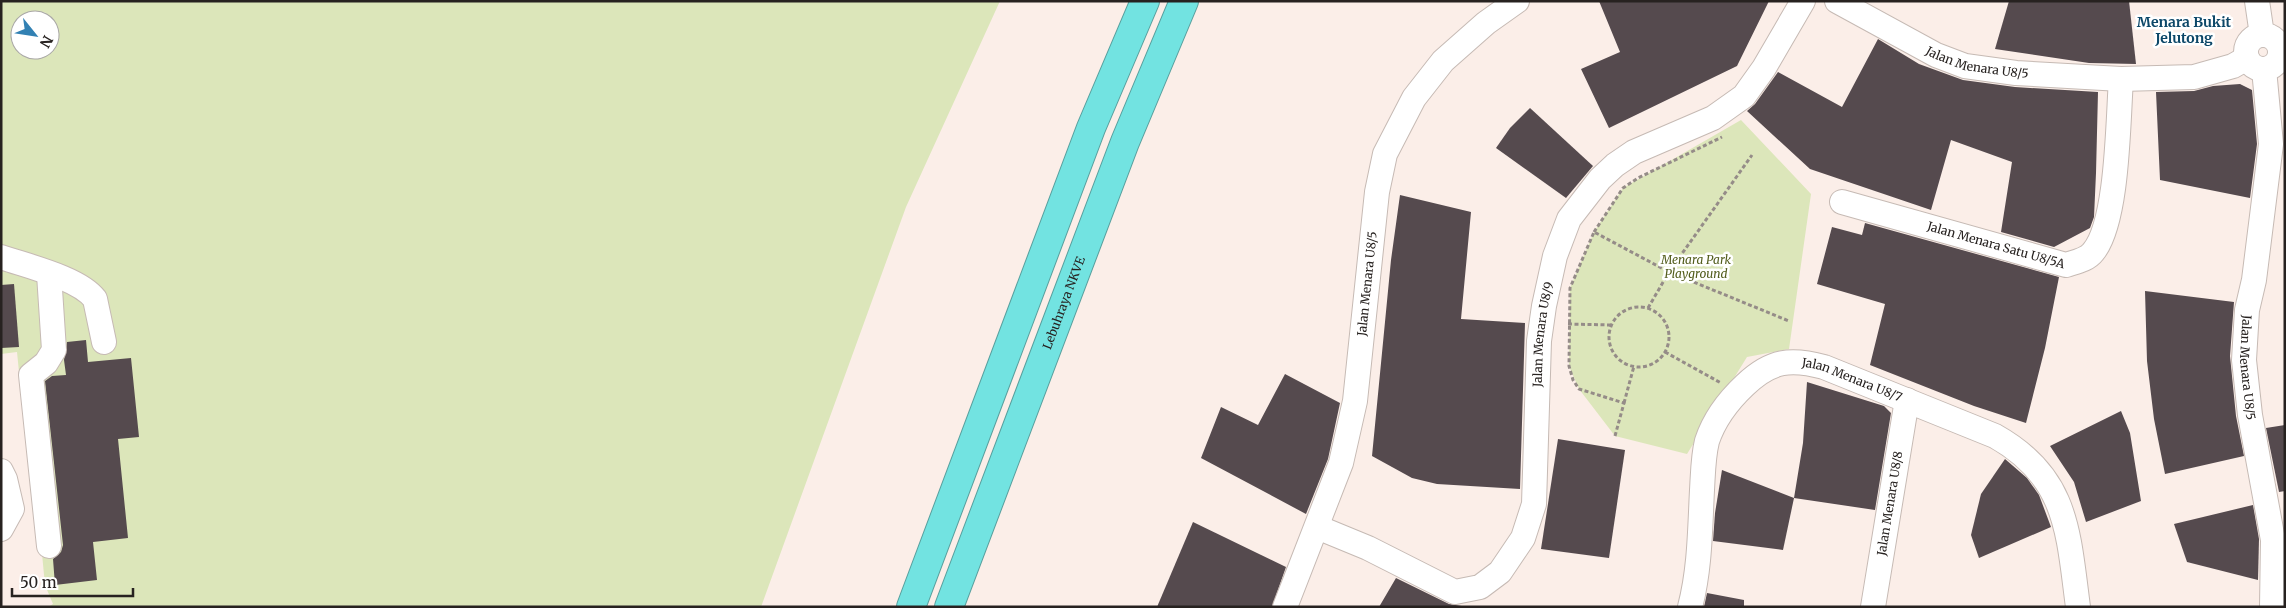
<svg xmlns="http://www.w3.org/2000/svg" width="2286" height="608" font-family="Merriweather,serif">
  <rect width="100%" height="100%" fill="#fbeee8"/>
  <!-- green -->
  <g fill="#dce6ba" fill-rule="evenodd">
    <path d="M1,1H1000L906,207L761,607H48L53,604L45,585L38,512H33L17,352L1,354ZM20,20H50V50H20Z"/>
    <path d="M1741,120L1811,194L1789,349L1747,357L1687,454L1615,436L1579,389L1569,366L1570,288L1594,232L1623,188Z"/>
  </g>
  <!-- building -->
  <g fill="#554a4e">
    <path d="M1599,1H1769L1737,66L1609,128L1581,69L1620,52Z"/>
    <path d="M2009,1H2129L2136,64L2089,63L1995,49Z"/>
    <path d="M1878,39L1919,64L1963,80L2015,87L2098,92L2096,173L2094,217L2090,228L2054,247L2001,232L2012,162L1951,140L1931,210L1810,169L1747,111L1755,104L1778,72L1842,107Z"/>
    <path d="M2240,84L2252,90L2257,144L2250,198L2160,180L2156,92L2194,91L2213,86Z"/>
    <path d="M1530,108L1593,166L1566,198L1496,148L1510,128Z"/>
    <path d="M1400,195L1471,212L1461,319L1525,323L1520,489L1437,484L1412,478L1372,456L1391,260Z"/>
    <path d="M1865,223L2059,277L2045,348L2026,423L1974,406L1870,365L1885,304L1817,284L1832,227L1862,235Z"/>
    <path d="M14,284L19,347L1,348V285Z"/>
    <path d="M2145,291L2234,302L2230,356L2236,416L2244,456L2165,474L2154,419L2147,361Z"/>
    <path d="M86,340L88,362L131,358L139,437L118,439L128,538L93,542L97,580L55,585L53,559L61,552L63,545L45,381L52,376L66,375L64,360L67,342Z"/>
    <path d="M1285,374L1340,403L1328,459L1306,514L1201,458L1221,407L1258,425Z"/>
    <path d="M1807,382L1884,406L1891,413L1875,510L1794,498L1803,443Z"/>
    <path d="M2121,411L2130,433L2141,501L2086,522L2074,482L2050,446Z"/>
    <path d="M2285,425V491L2279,492L2266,428Z"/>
    <path d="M1558,439L1625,450L1609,558L1541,549Z"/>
    <path d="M2005,459L2027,478L2039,495L2051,527L1979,558L1971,535L1981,494Z"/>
    <path d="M1722,470L1794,498L1783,550L1713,541L1715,513Z"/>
    <path d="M2253,505L2259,539L2258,580L2187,562L2174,524Z"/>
    <path d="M1193,522L1286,567L1272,607H1157Z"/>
    <path d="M1396,578L1449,604L1468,607H1379Z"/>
    <path d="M1707,593L1744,600V607H1704Z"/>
  </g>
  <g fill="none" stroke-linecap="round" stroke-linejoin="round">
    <!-- minor casing -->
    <g stroke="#c6bab4" stroke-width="26">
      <g id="minor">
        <path id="s1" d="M1837,1L1936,55L1965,66L2016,73L2121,79L2194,77L2233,66L2247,58"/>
        <path d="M2257,1L2262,35"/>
        <circle cx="2263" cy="52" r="17"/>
        <path id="s2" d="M2264,69L2271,144L2254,280L2247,310L2244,360L2250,415L2273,540L2272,607"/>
        <path id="s3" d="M1842,202L2066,265C2075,262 2087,260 2093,252C2118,223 2118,120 2121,79"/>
        <path d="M1,257C27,266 79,278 95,299L104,342"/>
        <path d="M1,471L5,479L12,509L1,529"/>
        <path id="s4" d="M1317,527L1368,548L1455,592L1480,587L1500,572L1523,538L1534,504L1539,341L1544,306L1555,256L1569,219L1600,179L1615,165L1634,152L1713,118L1744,96L1764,68L1803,1"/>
        <path d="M49,546L31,375L46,363L54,350L49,274"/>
        <path id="s5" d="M1285,607L1341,463L1355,401L1377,192L1385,154L1414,98L1443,61L1486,23L1517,1"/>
        <path id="s6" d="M1690,607C1700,569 1700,529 1702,490C1703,474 1703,457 1707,441C1714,420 1729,400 1745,385C1771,360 1791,358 1824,367L1995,436C2068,477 2068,532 2078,607"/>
        <path id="s7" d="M1873,607L1907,400"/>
      </g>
    </g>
    <!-- highway casing -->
    <g stroke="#589f9d" stroke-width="30">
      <g id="highway">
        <path d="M911,607L1091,128L1145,1"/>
        <path id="s8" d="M949,607L1125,142L1184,1"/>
      </g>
    </g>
    <!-- path -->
    <g stroke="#958c88" stroke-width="3" stroke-dasharray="4 2.5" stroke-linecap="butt">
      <path d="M1594,232L1623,188L1638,178L1722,137"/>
      <circle cx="1639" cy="337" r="30"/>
      <path d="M1648,308L1669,272L1752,155"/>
      <path d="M1568,324L1612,325"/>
      <path d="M1665,352L1721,383"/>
      <path d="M1624,403L1634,366"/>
      <path d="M1615,436L1624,403L1579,389L1573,380L1569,366L1570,288L1594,232L1669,272L1789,321"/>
    </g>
    <!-- minor -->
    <use href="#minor" stroke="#fff" stroke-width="24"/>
    <!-- highway -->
    <use href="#highway" stroke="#72e3e1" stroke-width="28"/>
  </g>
  <g text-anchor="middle" stroke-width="5" stroke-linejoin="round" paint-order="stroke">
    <!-- street labels -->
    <g font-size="12" fill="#272220" stroke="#fff">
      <text dy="4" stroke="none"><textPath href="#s1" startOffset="155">Jalan Menara U8/5</textPath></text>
      <text dy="4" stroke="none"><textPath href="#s3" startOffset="160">Jalan Menara Satu U8/5A</textPath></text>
      <text dy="4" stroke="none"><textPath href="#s5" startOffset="336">Jalan Menara U8/5</textPath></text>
      <text dy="4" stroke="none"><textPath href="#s8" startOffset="325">Lebuhraya NKVE</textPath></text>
      <text dy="4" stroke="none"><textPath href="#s4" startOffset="450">Jalan Menara U8/9</textPath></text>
      <text dy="4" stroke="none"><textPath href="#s2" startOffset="301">Jalan Menara U8/5</textPath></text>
      <text dy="4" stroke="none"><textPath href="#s6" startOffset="352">Jalan Menara U8/7</textPath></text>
      <text dy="4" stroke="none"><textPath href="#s7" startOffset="105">Jalan Menara U8/8</textPath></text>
    </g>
    <!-- park labels -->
    <g font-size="12" font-style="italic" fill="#535d1d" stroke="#fff">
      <text x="1696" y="264">Menara Park<tspan x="1696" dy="14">Playground</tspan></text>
    </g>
    <!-- neighbourhood labels -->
    <g font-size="14" font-weight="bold" fill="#0c4768" stroke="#fff">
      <text x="2184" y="27">Menara Bukit<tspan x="2184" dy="16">Jelutong</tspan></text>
    </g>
  </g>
  <!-- border -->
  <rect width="2286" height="608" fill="none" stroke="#272220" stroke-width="5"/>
  <!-- north arrow -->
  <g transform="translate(35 35) rotate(120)"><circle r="24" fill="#ffffff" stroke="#a9a7a6"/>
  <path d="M0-4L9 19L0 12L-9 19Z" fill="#3281b3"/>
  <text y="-8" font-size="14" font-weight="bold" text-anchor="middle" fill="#272220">N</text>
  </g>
  <!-- scale -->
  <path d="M12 588v8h121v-8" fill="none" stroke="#272220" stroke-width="2.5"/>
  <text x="20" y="588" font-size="15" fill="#272220" stroke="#ffffff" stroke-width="4" paint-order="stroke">50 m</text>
</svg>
